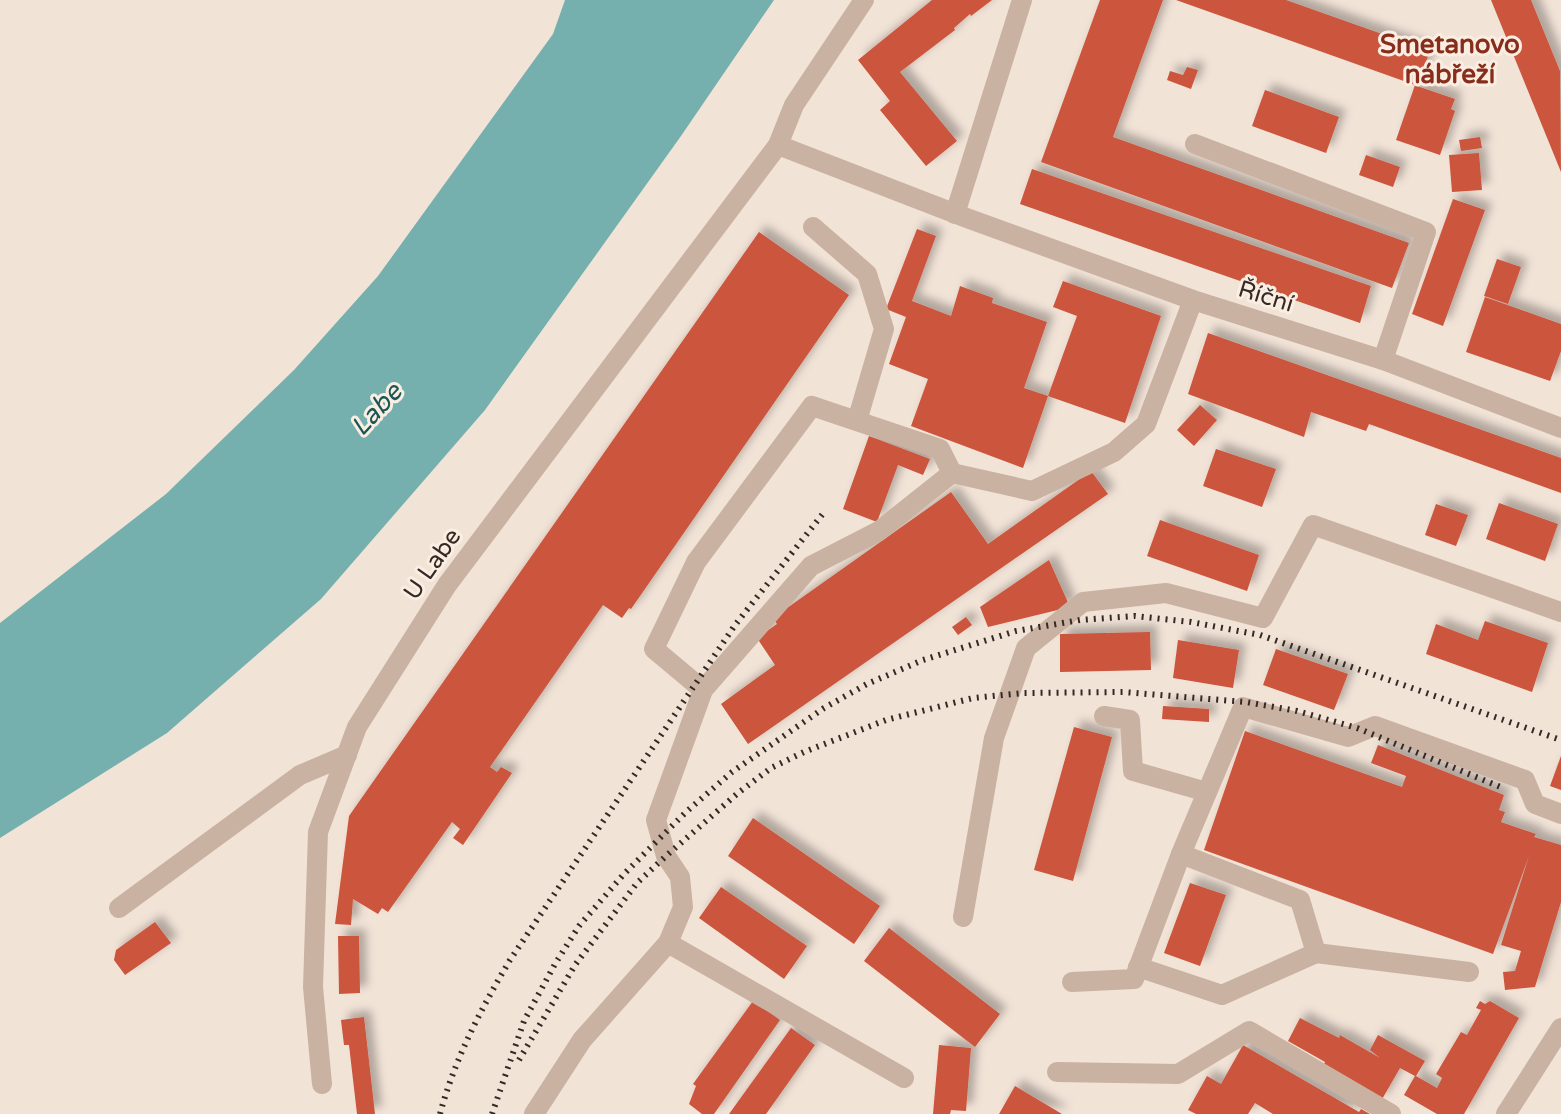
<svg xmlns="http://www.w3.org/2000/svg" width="1561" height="1114" font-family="'Varela Round',sans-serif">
  <defs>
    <filter id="shadow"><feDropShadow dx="7" dy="-7" stdDeviation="4" flood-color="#0004"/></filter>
  </defs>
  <rect width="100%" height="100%" fill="#f2e3d7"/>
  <!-- water -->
  <path fill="#75b0ae" d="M565,0H774L681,136L485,410L321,599L167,733L0,838V623L166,494L294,370L378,276L553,34Z"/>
  <!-- building -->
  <g fill="#cb543c" filter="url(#shadow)">
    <path d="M932,0H992L971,16L970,14L954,28L955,30L900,72L957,141L926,166L880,110L890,101L858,60Z"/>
    <path d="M1100,0H1163L1113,137L1409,243L1392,288L1041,162Z"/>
    <path d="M1176,0H1286L1430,51L1417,86L1455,99L1451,109L1455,111L1440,155L1396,140L1415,85Z"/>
    <path d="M1491,0H1531L1560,71L1561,172Z"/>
    <path d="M1187,67L1198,70L1191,89L1167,80L1170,71L1183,75Z"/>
    <path d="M1265,90L1339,117L1326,153L1252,126Z"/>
    <path d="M1480,137L1482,148L1461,151L1459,140Z"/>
    <path d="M1479,153L1482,190L1452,192L1449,155Z"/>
    <path d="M1366,155L1400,167L1393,187L1359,175Z"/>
    <path d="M1032,169L1371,286L1360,323L1020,204Z"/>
    <path d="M1453,199L1485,210L1443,326L1412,314Z"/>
    <path d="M917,229L936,236L912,301L951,316L960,286L993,298L992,303L1047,322L1024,388L1048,396L1023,468L911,426L928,379L889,364L906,317L886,309Z"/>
    <path d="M759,232L849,295L631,609L629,608L622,618L603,605L490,767L497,772L501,767L512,773L463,845L453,838L460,829L452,822L388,912L382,908L378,914L353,899L351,925L335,924L349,816Z"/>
    <path d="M1497,259L1521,267L1508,304L1484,296Z"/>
    <path d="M1063,281L1161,316L1125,423L1048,396L1077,316L1053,307Z"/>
    <path d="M1485,297L1561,324V351L1550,381L1466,352Z"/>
    <path d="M1208,333L1561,458V493L1369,424L1366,431L1311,412L1304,437L1188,394Z"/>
    <path d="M1200,405L1217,420L1194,446L1177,430Z"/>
    <path d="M869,436L930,459L923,475L898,465L877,522L843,509Z"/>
    <path d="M1216,449L1276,469L1262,507L1203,486Z"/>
    <path d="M1091,471L1108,494L748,744L721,704L775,665L757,638L777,624L773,618L951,492L988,544Z"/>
    <path d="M1499,503L1558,524L1545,561L1486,539Z"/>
    <path d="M1436,504L1468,515L1456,546L1425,535Z"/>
    <path d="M1160,520L1259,555L1247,591L1147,556Z"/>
    <path d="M1049,560L1070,607L988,627L980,607Z"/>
    <path d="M966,617L972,625L958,635L952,627Z"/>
    <path d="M1485,621L1548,643L1532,692L1426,654L1436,624L1478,640Z"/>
    <path d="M1150,632L1151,670L1060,672V634Z"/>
    <path d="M1178,640L1239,650L1233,688L1173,678Z"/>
    <path d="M1276,649L1348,674L1334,710L1263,685Z"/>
    <path d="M1163,706L1209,709V722L1162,719Z"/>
    <path d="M1074,727L1112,737L1073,881L1034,870Z"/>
    <path d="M1245,731L1402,787L1406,776L1371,763L1378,745L1504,795L1499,810L1505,812L1501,822L1536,834L1534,837L1561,845V902L1535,987L1505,990L1503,972L1515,971L1521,951L1501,945L1529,856L1493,954L1204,850Z"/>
    <path d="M1561,756V790L1550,786Z"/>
    <path d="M753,818L880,906L854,944L728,856Z"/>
    <path d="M1190,883L1226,895L1200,966L1164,953Z"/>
    <path d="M721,887L807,946L784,979L699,918Z"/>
    <path d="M155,922L171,943L125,975L114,960L116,950Z"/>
    <path d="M889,928L1000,1014L975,1047L864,961Z"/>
    <path d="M338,936H359L360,993L339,994Z"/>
    <path d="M753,1001L780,1020L714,1114H702L689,1104L696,1086L693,1084Z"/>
    <path d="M1480,1001L1485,1004L1490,1001L1519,1018L1464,1114H1437L1404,1095L1415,1076L1400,1068L1381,1101L1322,1069L1325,1062L1288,1041L1300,1018L1339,1038L1340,1035L1380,1058L1370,1050L1378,1035L1425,1061L1416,1076L1437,1088L1442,1078L1436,1074L1461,1032L1467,1035L1481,1010L1476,1008Z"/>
    <path d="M364,1017L375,1114H357L349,1045H344L341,1020Z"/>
    <path d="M791,1028L815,1045L766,1114H729Z"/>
    <path d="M939,1045L971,1048L966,1111L951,1110L950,1114H933Z"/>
    <path d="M1243,1045L1359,1112L1361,1109L1370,1114H1273L1255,1103L1248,1114H1196L1188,1110L1207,1076L1221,1084Z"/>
    <path d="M1015,1086L1062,1114H999Z"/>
  </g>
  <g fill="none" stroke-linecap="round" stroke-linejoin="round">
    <!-- minor -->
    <g stroke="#cab2a3" stroke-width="20">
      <path d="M1195,144L1426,232L1383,360"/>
      <path d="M778,145L964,217L1193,300L1383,360L1561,428"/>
      <path d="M955,214L1022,0"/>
      <path d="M813,227L867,274L884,329L857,421"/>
      <path d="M703,690L654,649L696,562L812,406L940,449L952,473"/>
      <path d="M1104,716L1130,720L1133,771L1207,792"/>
      <path d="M1181,854L1300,900L1316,953"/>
      <path d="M119,908L300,775L347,755"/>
      <path d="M963,917L994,738L1026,648L1083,602L1166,593L1263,618L1313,525L1561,612"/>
      <path d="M1138,967L1222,995L1316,953L1469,972"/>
      <path d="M1072,982L1134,979L1181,854L1243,707L1348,737L1375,726L1525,780L1535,804L1561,814"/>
      <path d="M1057,1072L1178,1074L1249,1031L1391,1114"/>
      <path d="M904,1078L668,943L683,907L680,877L666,856L656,820L703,690L811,566L879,531L952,473L1032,491L1114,452L1146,424L1193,300"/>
      <path d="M322,1084L313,987L318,832L357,727L447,585L778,145L794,105L864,0"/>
      <path d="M534,1114L582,1040L668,943"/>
      <path d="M1506,1114L1561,1028"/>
    </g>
    <!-- rail -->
    <g stroke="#352925" stroke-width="6" stroke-dasharray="2 6" stroke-linecap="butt">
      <path d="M519,1060L575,965L637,883L666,856L738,793L771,768L804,752L886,720L973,698L1023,693L1123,692L1246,702L1297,711L1357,728L1503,788"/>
      <path d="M440,1114C455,1058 481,1009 510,960L735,625L825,511"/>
      <path d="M492,1114L524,1021L555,964L579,926L623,875L686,812L732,772L824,708L867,684L923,660L1016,631L1080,620L1135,616L1191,622L1260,635L1561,740"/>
    </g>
  </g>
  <g text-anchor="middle" stroke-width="6" stroke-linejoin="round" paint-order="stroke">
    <!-- street labels -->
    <g font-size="24" fill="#352925" stroke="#faeee3">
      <text transform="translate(1266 296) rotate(17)" y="8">Říční</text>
      <text transform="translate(432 564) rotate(-55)" y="8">U Labe</text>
    </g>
    <!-- neighbourhood labels -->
    <g font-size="26" font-weight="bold" fill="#862d1b" stroke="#faeee3">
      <text x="1450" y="53">Smetanovo<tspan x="1450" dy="30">nábřeží</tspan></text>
    </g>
    <!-- water labels -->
    <g font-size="26" font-style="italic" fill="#195757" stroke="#faeee3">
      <text transform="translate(376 409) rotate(-47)" y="9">Labe</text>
    </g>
  </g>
</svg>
